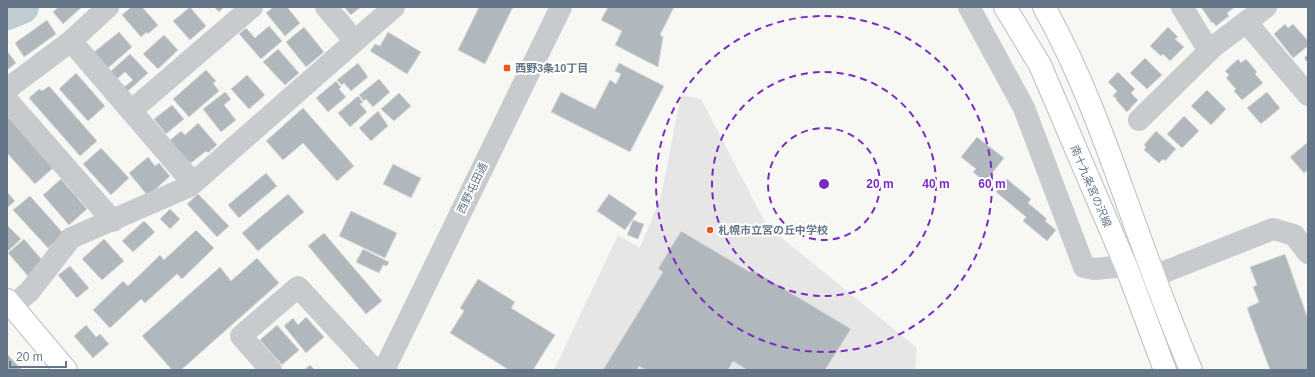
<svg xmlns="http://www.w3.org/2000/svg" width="1315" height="377" font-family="Arial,'Noto Sans JP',sans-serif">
  <rect width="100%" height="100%" fill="#f7f7f4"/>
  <!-- built -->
  <path fill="#e5e6e5" d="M681,95L701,99L767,226L917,348L915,370H554L618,235L640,248L661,196Z"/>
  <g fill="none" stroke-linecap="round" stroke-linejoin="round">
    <!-- river -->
    <path stroke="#c1ccd2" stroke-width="34" d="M7,13L22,7"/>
  </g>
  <!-- building -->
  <g fill="#b0b7bd" stroke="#d9d9d6">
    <path d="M58,7H82L63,24L53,12Z"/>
    <path d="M131,7H142L158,25L148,34L147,32L141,37L122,15Z"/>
    <path d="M190,7L206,26L190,40L173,21Z"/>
    <path d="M214,7H224L219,12Z"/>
    <path d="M273,7H287L300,23L285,36L266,13Z"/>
    <path d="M344,7H361L351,15Z"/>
    <path d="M479,7H513L485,64L458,50Z"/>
    <path d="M608,7H674L660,35L663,37L658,67L615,45L622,31L601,20Z"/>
    <path d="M1201,7H1235L1227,13L1229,16L1216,26L1213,22L1212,23Z"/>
    <path d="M47,20L56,34L24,57L15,43Z"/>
    <path d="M1285,24L1288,28L1293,24L1308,41V46L1293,58L1274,34Z"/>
    <path d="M269,26L282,41L261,59L239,34L246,28L255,38Z"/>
    <path d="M304,27L324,52L306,67L286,42Z"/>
    <path d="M1168,27L1178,37L1175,39L1184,47L1170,61L1163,54L1161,56L1150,46Z"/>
    <path d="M119,32L132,47L108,68L94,52Z"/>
    <path d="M388,32L421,52L407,74L370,51L375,44L380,46Z"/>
    <path d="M164,35L178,50L158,69L143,54Z"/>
    <path d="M278,49L299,73L285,85L263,62Z"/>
    <path d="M7,51L16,63L7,70Z"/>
    <path d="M130,54L148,73L128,91L124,87L133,80L125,72L117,79L111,75V71Z"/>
    <path d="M1308,54V63L1304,58Z"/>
    <path d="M1145,58L1162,75L1147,89L1130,73Z"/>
    <path d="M1238,59L1241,63L1246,59L1257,72L1255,74L1263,83L1242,100L1234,91L1236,89L1226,78L1229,75L1225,71Z"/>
    <path d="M358,63L368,77L351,91L344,83L342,85L337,80Z"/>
    <path d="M619,63L664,86L630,152L551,112L561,92L595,109L610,80L616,84L621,74L615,71Z"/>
    <path d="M206,70L216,81L213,83L219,91L189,117L173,99Z"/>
    <path d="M1118,72L1135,89L1131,93L1138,100L1127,112L1116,100L1117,99L1113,96L1117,91L1108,82Z"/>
    <path d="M76,73L105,106L88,121L59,89Z"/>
    <path d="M247,75L265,95L249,109L231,89Z"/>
    <path d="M379,79L390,92L373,107L366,99L364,101L359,95Z"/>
    <path d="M336,81L341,87L339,89L346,97L328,112L316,98Z"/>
    <path d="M49,86L97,141L80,156L29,98L39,89L42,91Z"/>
    <path d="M1207,90L1226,109L1211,125L1191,106Z"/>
    <path d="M225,92L231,99L224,105L236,120L221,132L203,109Z"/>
    <path d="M1267,92L1280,108L1261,124L1247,108Z"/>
    <path d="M399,93L411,106L394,121L381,109Z"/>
    <path d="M358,96L363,102L360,104L367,112L350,127L338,113Z"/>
    <path d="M172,105L184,119L166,134L154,119Z"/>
    <path d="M303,108L354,166L337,181L303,143L283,160L266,141Z"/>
    <path d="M378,111L388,126L371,141L359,128Z"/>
    <path d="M1184,116L1199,131L1182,148L1167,134Z"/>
    <path d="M9,118L53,168L35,184L7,153V120Z"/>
    <path d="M198,123L217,145L208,153L206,151L191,163L189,161L187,162L169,141L181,131L185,135Z"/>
    <path d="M1156,131L1176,149L1165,161L1163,159L1159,163L1144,150L1146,147L1144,145Z"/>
    <path d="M977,137L1004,158L985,182L973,172L976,169L961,157Z"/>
    <path d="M1308,142V170L1304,173L1290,157Z"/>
    <path d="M101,148L129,178L111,195L83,164Z"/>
    <path d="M148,157L155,166L159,163L170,176L148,196L129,173Z"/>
    <path d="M393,164L421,178L411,198L383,184Z"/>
    <path d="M266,173L277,186L239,218L228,205Z"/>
    <path d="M61,179L87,209L69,225L43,195Z"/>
    <path d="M1007,179L1031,199L1028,203L1047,219L1045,221L1056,230L1047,241L1023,221L1026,217L996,192Z"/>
    <path d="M7,192L15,201L7,208Z"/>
    <path d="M198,194L229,226L217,237L187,204Z"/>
    <path d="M288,194L304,212L258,251L242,233Z"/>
    <path d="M609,194L637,213L625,230L597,211Z"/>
    <path d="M30,196L64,234L48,248L13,210Z"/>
    <path d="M170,209L180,219L170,229L160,219Z"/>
    <path d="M351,211L397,233L385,258L339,236Z"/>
    <path d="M633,220L644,224L638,239L627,235Z"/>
    <path d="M144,221L155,232L133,252L122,241Z"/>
    <path d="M7,225L21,239L7,252Z"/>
    <path d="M196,230L214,248L182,279L177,274L145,303L141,299L110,328L93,310L123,281L128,286L160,255L164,260Z"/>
    <path d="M681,231L750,272L751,269L851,329L825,370H747L733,361L728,370H646L639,366L637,370H603L663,272L658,269Z"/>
    <path d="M324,233L382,301L366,314L308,246Z"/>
    <path d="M24,239L42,260L28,276L8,253Z"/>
    <path d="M104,239L124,261L102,280L82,259Z"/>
    <path d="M363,249L389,262L387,266L383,265L379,273L356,262Z"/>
    <path d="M1285,254L1308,319V370H1270L1247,308L1259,302L1253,287L1257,285L1250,267Z"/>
    <path d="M257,258L279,283L181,370H172L142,336L220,267L231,281Z"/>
    <path d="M70,266L89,288L77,298L58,275Z"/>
    <path d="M478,279L515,302L511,308L555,335L533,370H509L450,333L464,311L460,308Z"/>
    <path d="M306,317L324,337L306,353L284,326L293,318L298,325Z"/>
    <path d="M86,325L96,337L100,334L109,344L93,358L74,336Z"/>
    <path d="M277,325L299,350L282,365L260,340Z"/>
    <path d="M7,354L22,370H7Z"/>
    <path d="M310,365L315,370H304Z"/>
  </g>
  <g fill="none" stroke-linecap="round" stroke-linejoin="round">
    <!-- major casing -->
    <g stroke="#babec2" stroke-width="24">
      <g id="major">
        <path d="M1005,7L1040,65L1126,266L1165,370"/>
        <path d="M1044,7C1079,69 1104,138 1128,205C1148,261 1168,316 1191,370"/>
        <path d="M7,300L66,370"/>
      </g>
    </g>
    <!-- minor -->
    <g stroke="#c7cbce" stroke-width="22">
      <path d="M326,7L355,41"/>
      <path d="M969,7L1024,108L1084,267L1094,269L1126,266"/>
      <path d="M1182,7L1209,51"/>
      <path d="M1246,22L1308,95"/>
      <path d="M71,41L193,183"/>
      <path d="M7,89L71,41L108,7"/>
      <path d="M7,100L113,221"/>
      <path d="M131,111L252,7"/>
      <path d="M1139,120L1213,47L1266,7"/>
      <path d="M1154,276L1273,229L1294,235L1308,253"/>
      <path d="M12,306L29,292L71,238L190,186L394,7"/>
      <path d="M271,370L241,336L298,287L375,370"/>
      <path d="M384,370L561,7"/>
    </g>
    <!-- major -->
    <use href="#major" stroke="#fff" stroke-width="22"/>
  </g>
  <!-- distance rings -->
  <g fill="none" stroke="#7b2cbf" stroke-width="2" stroke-dasharray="7 5">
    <circle cx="824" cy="184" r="56"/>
    <circle cx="824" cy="184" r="112"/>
    <circle cx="824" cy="184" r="168"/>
  </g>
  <!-- markers -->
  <g fill="#ef561c" stroke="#fff" stroke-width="1.5">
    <rect x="503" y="64" width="8" height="8" rx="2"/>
    <circle cx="710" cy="230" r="4"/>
  </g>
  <g text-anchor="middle" stroke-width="4" stroke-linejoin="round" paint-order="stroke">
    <!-- poi labels -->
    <g font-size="11" font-weight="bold" fill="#647687" stroke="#fff" text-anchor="start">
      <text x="515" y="72">西野3条10丁目</text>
      <text x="718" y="234">札幌市立宮の丘中学校</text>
    </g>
    <!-- street labels -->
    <g font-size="11" fill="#647687" stroke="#fff">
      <text transform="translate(1091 186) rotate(67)" y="4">南十九条宮の沢線</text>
      <text transform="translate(472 188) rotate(-64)" y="4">西野屯田通</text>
    </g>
  </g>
  <circle cx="824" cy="184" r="6" fill="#7b2cbf" stroke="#fff" stroke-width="2"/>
  <g font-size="12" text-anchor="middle" font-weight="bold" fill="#7b2cbf" stroke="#fff" stroke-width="4" stroke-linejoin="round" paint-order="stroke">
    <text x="880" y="188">20 m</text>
    <text x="936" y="188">40 m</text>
    <text x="992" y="188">60 m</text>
  </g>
  <!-- border -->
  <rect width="1315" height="377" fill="none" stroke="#647687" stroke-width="16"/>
  <!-- scale -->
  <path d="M10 361v6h56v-6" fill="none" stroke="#647687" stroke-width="2"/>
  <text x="16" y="361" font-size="12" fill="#647687" stroke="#ffffff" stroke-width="3" paint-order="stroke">20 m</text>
</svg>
